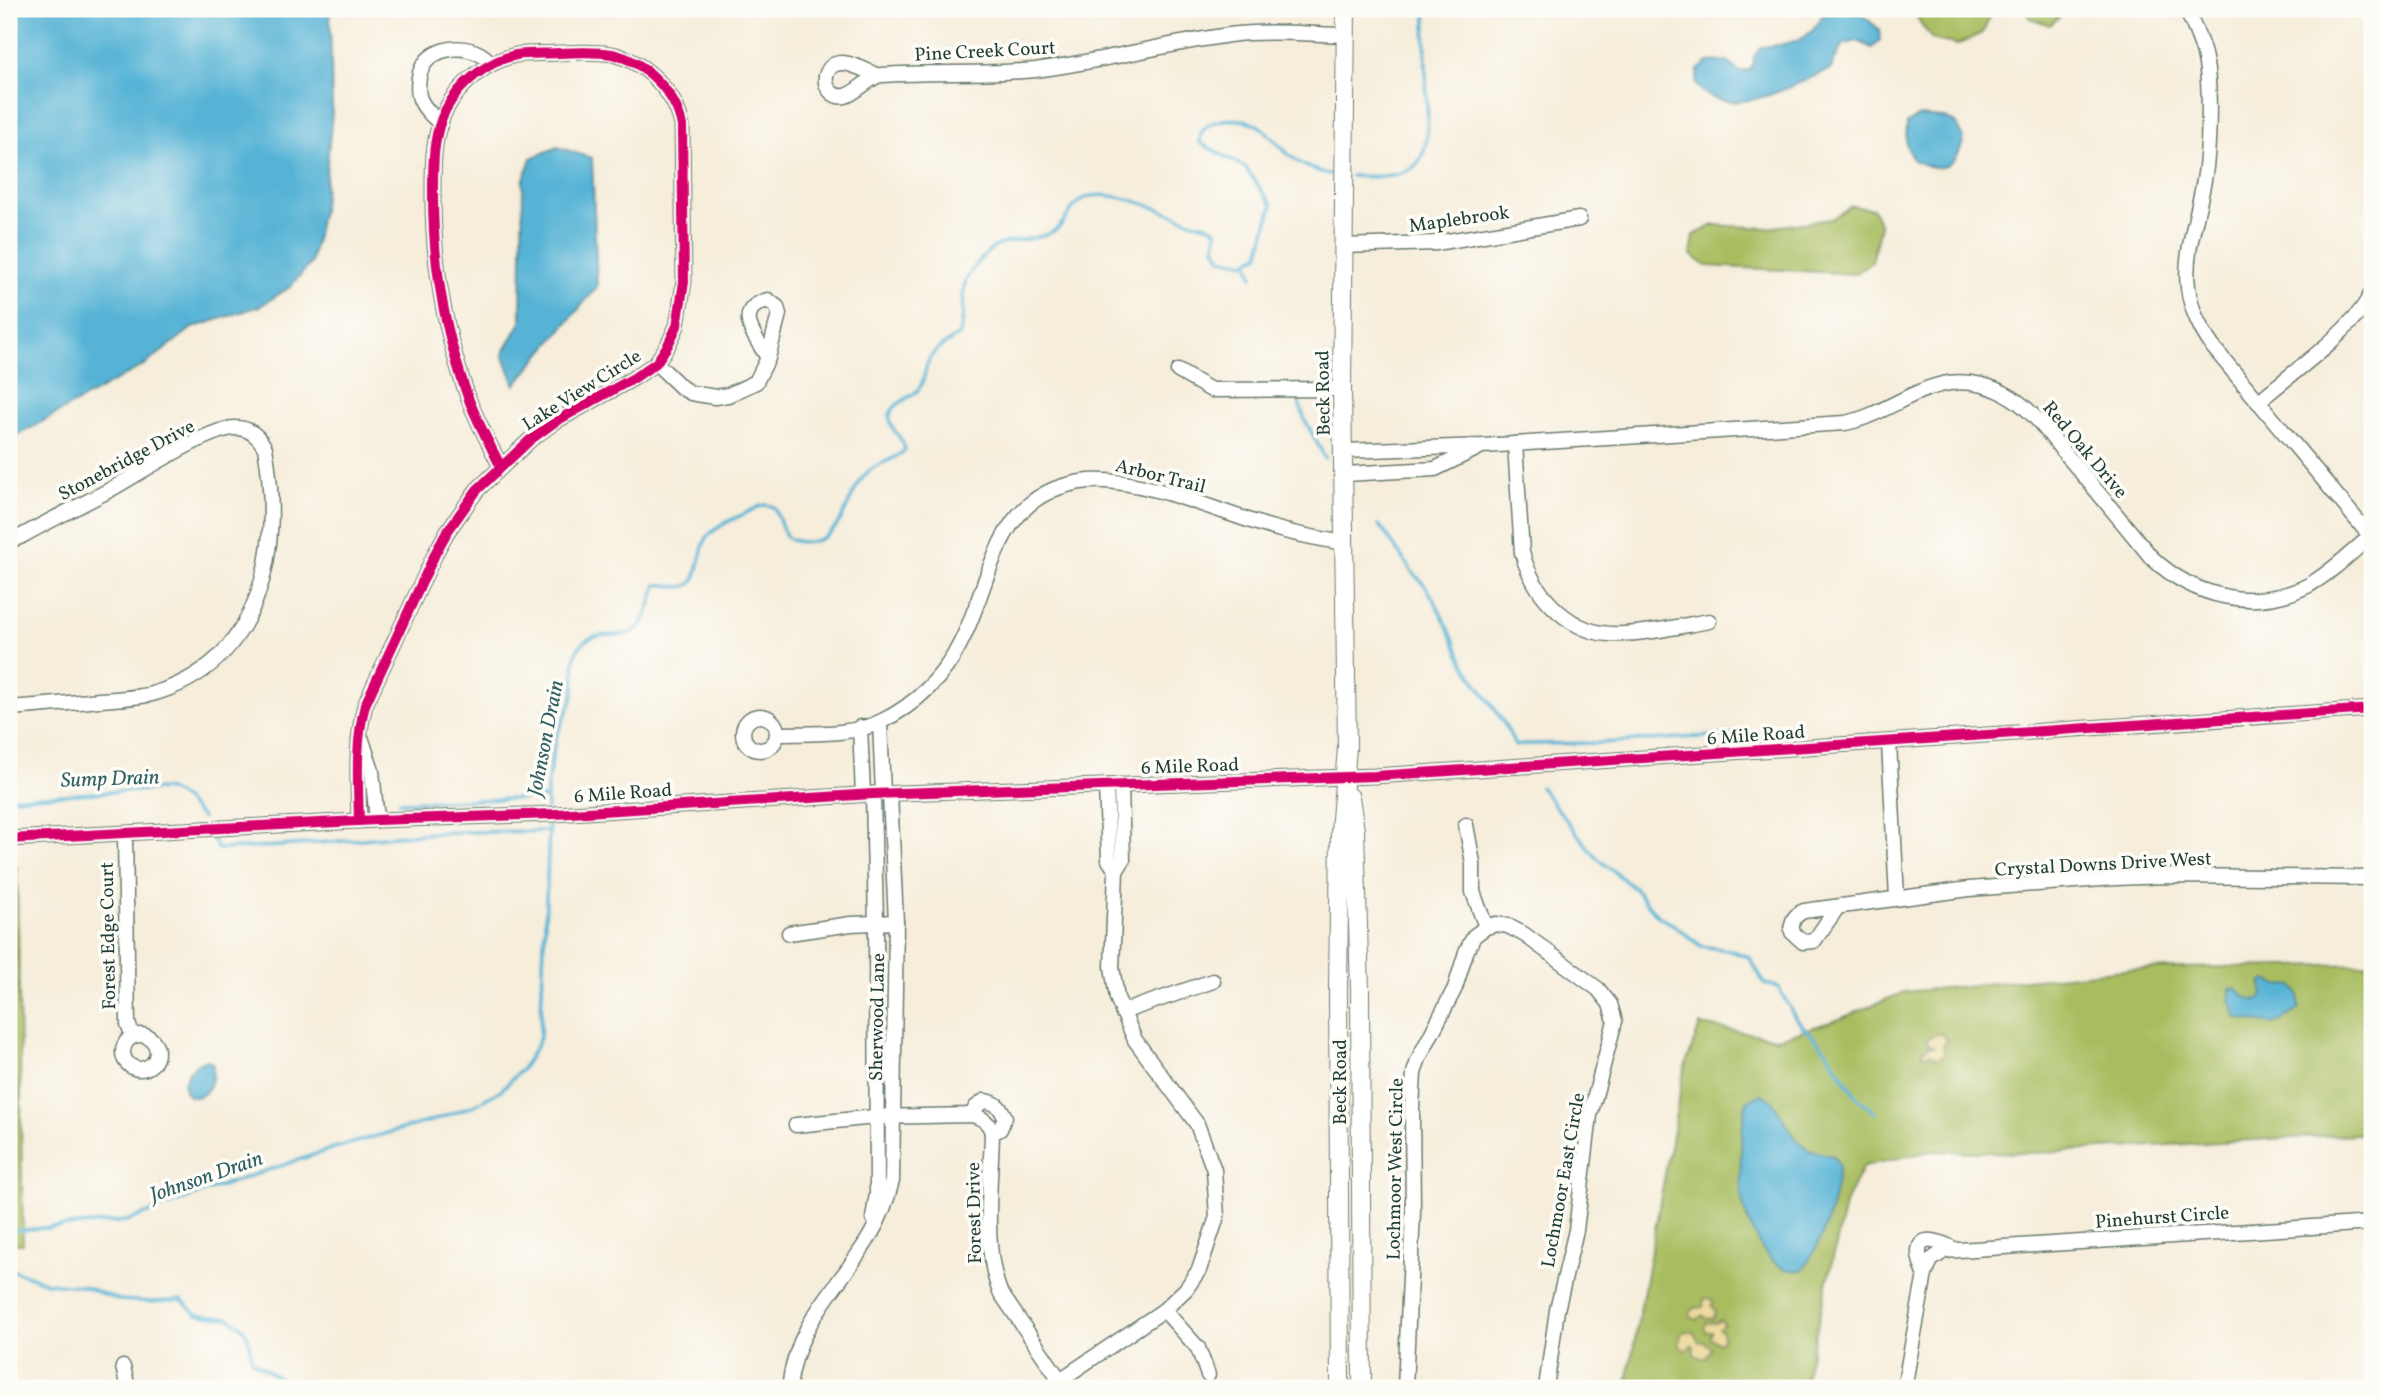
<svg xmlns="http://www.w3.org/2000/svg" width="2381" height="1397" font-family="Vollkorn,serif">
  <rect width="100%" height="100%" fill="#fdfcf7"/>
  <filter id="ink" filterUnits="userSpaceOnUse"><feTurbulence type="fractalNoise" baseFrequency=".0143" numOctaves="2"/><feDisplacementMap in="SourceGraphic" scale="14" xChannelSelector="R" yChannelSelector="G"/><feConvolveMatrix kernelMatrix="1 2 1 2 8 2 1 2 1" color-interpolation-filters="sRGB"/></filter>
  <filter id="wash" filterUnits="userSpaceOnUse"><feTurbulence type="fractalNoise" baseFrequency=".00686" numOctaves="4" result="noise"/><feDisplacementMap in="SourceGraphic" scale="28" xChannelSelector="R" yChannelSelector="G"/><feGaussianBlur stdDeviation="1.57" result="paint"/><feColorMatrix in="noise" values="0 0 0 0 0 0 0 0 0 0 0 0 0 0 0 0 0 1.4 0 .05"/><feComposite in="paint" operator="in"/></filter>
  <g filter="url(#wash)">
    <rect width="100%" height="100%" fill="#f6edda"/>
    <!-- green -->
    <g fill="#a9bd61" stroke="#647d4a" stroke-width="2">
      <path d="M1914,9H1992L1983,33L1957,45L1932,39L1919,21Z"/>
      <path d="M2024,9H2062L2061,15L2050,25L2030,18Z"/>
      <path d="M1851,206L1873,209L1880,225L1872,262L1855,274L1707,266L1691,255L1694,235L1714,225L1767,228L1831,219Z"/>
      <path d="M17,867L23,1244H9V868Z"/>
      <path d="M2372,964V1133L2034,1153L1931,1151L1863,1166L1846,1201L1803,1388H1626L1684,1070L1700,1025L1778,1038L1837,1020L1904,992L2136,969Z"/>
    </g>
    <!-- sand -->
    <g fill="#eeda9e" stroke="#868c69" stroke-width="2">
      <path d="M1936,1034H1941L1947,1040L1943,1046L1945,1054L1937,1059L1931,1054H1923V1051L1929,1046L1935,1047L1928,1044L1927,1039Z"/>
      <path d="M1710,1298L1714,1302L1712,1306L1716,1311L1713,1319L1705,1318L1703,1315L1697,1320L1689,1316L1694,1308L1703,1307L1704,1299Z"/>
      <path d="M1720,1320L1725,1324L1719,1328L1723,1334L1722,1341L1717,1343L1710,1337L1712,1332H1706L1704,1327L1706,1323H1714Z"/>
      <path d="M1685,1331L1693,1332L1699,1342L1704,1341L1711,1348L1706,1358H1702L1694,1355V1346L1691,1345L1687,1351L1679,1346L1681,1334Z"/>
    </g>
    <!-- water -->
    <g fill="#57b3d5" stroke="#3b7884" stroke-width="2">
      <path d="M9,9H330L332,113L323,205L311,263L290,287L260,306L192,328L146,364L9,440Z"/>
      <path d="M1844,10L1860,13L1879,29L1880,41L1872,48L1858,41L1842,45L1831,69C1798,82 1749,112 1713,98C1706,96 1701,90 1696,85L1698,70L1708,62L1728,61C1736,70 1739,75 1751,69L1754,57L1761,47C1777,46 1799,43 1812,31C1815,27 1819,20 1822,16Z"/>
      <path d="M1919,116L1945,118L1957,124L1964,139C1955,169 1942,174 1913,160L1906,144L1907,123Z"/>
      <path d="M557,147L592,158L597,287L515,385L503,354L521,322L523,182L531,158Z"/>
      <path d="M2266,980L2279,985L2293,986L2299,996V1009L2281,1021L2272,1024L2237,1018L2230,998V989L2235,988L2248,998L2256,1000L2263,996L2262,983Z"/>
      <path d="M208,1060L213,1065C215,1112 169,1101 189,1072C194,1066 200,1061 208,1060Z"/>
      <path d="M1762,1094L1772,1100L1794,1136L1808,1150L1833,1156L1839,1165C1835,1201 1825,1241 1802,1270C1769,1276 1750,1232 1743,1204C1738,1181 1741,1124 1747,1101Z"/>
    </g>
    <g fill="none" stroke-linecap="round" stroke-linejoin="round">
      <!-- stream -->
      <g stroke="#57b3d5" stroke-width="3.5">
        <path d="M1351,176C1369,177 1395,178 1411,169C1435,154 1426,103 1426,80C1426,57 1424,32 1427,9"/>
        <path d="M1248,262L1253,277"/>
        <path d="M1297,398L1305,420L1325,458"/>
        <path d="M1379,525C1390,539 1400,554 1410,569C1416,577 1423,582 1428,590C1443,613 1452,639 1464,663C1480,692 1503,715 1515,746L1530,744L1600,743L1793,731"/>
        <path d="M1540,787L1596,857L1635,889L1658,916L1674,925L1701,946L1728,950L1749,957L1765,984L1778,987L1796,1019L1826,1050L1855,1095L1875,1113"/>
        <path d="M9,798L163,789C182,793 189,805 202,818"/>
        <path d="M399,802L546,798"/>
        <path d="M547,809C545,790 553,742 561,725C566,712 573,704 574,690C576,674 570,656 582,644C598,626 625,645 641,625C650,614 651,598 657,585C668,583 679,590 689,585C701,579 698,548 708,536C721,522 744,515 760,506L767,505L774,507C779,516 781,530 787,537C792,542 801,542 808,542C844,539 845,499 864,476C875,462 893,462 905,450C904,438 892,432 890,421C887,404 909,400 918,390C927,379 923,366 932,355C940,345 950,342 959,335C968,315 957,290 970,273C1001,228 1013,249 1052,232C1066,226 1069,205 1085,198C1109,187 1164,211 1188,220C1198,225 1209,222 1217,231L1215,247L1221,258L1245,263L1259,255L1272,205L1245,167L1200,143C1197,117 1241,115 1257,125C1268,131 1276,143 1285,151C1300,166 1320,174 1340,175"/>
        <path d="M212,839L218,849C286,848 352,839 420,834C463,831 506,832 549,831"/>
        <path d="M9,1231L127,1221L203,1192L334,1148L434,1120L473,1106L501,1090L522,1069L537,1045L540,1037L549,831L547,817"/>
        <path d="M9,1269L47,1283L82,1286L119,1300L153,1302L182,1300L196,1314L229,1318L241,1326L248,1336L252,1360L293,1388"/>
      </g>
    </g>
  </g>
  <g filter="url(#ink)">
    <g fill="none" stroke-linecap="round" stroke-linejoin="round">
      <!-- minor casing -->
      <g stroke="#6a7b6e" stroke-width="17">
        <g id="minor">
          <path d="M2186,9C2193,25 2202,42 2205,59C2211,85 2209,140 2206,167C2197,237 2165,280 2213,347L2371,537"/>
          <path d="M876,75C862,69 833,51 826,76C825,81 827,87 830,91C847,109 865,77 881,75C932,71 984,75 1035,70C1100,62 1164,44 1229,35C1267,30 1307,34 1346,35"/>
          <path d="M441,124C433,117 424,109 420,99C417,92 418,84 419,77C424,50 456,42 480,54C484,56 489,61 492,64"/>
          <path d="M1342,246L1436,243L1579,219"/>
          <path d="M656,363L682,388L691,393L715,397L728,395L756,382L768,358L779,314L777,307L768,300C732,310 755,336 768,358"/>
          <path d="M1178,371L1211,390L1342,389"/>
          <path d="M2258,402C2290,374 2356,329 2372,292"/>
          <path d="M1515,444L1522,553C1535,598 1573,638 1623,634C1652,633 1681,626 1709,621"/>
          <path d="M1344,451L1482,446L1845,423C1882,416 1911,389 1949,383C1970,380 1993,386 2011,397C2035,412 2051,437 2069,458C2097,491 2124,524 2151,557C2193,597 2255,613 2309,585C2332,572 2352,552 2372,535"/>
          <path d="M1345,474L1435,469L1478,448"/>
          <path d="M9,541L20,537C48,521 77,507 106,492C134,477 209,427 236,428C250,428 259,437 265,448C283,547 263,663 152,694C135,698 117,699 99,700C69,703 39,706 9,708"/>
          <circle cx="760" cy="733" r="17"/>
          <path d="M880,722L883,794"/>
          <path d="M860,727L863,794"/>
          <path d="M778,734C811,733 852,736 882,721C915,705 944,677 960,644C994,579 993,490 1089,481C1137,477 1210,508 1257,523C1286,533 1314,538 1345,543"/>
          <path d="M362,740L372,771L377,820"/>
          <path d="M1889,743L1897,898"/>
          <path d="M1106,786L1109,860L1116,871"/>
          <path d="M873,794L876,923L877,1194L873,1218"/>
          <path d="M359,821C358,783 355,743 365,705L436,552L447,532L477,490L530,440L556,421L634,378L656,363L668,345L677,326L684,282L682,126C676,93 645,61 612,54C595,51 576,52 559,53C545,54 530,53 516,55C488,61 460,83 446,109C432,135 433,168 433,197C433,267 445,334 469,400C478,423 490,445 501,467"/>
          <path d="M1466,825L1473,863V892L1486,927"/>
          <path d="M125,835L128,1024L133,1036"/>
          <path d="M9,839L377,820L555,814L873,794L1375,776L2372,709"/>
          <path d="M1837,908L1814,941L1803,942L1792,932C1791,922 1794,915 1804,911L1969,889L2115,878L2167,876L2372,878"/>
          <path d="M789,933L851,924L896,922"/>
          <path d="M1122,1012L1213,981"/>
          <circle cx="140" cy="1052" r="17"/>
          <path d="M972,1115L976,1107L984,1101C995,1102 1000,1106 1005,1117L1000,1129L992,1133"/>
          <path d="M796,1125L875,1117L972,1115C983,1118 989,1122 992,1133C991,1181 982,1247 1000,1292L1060,1380"/>
          <path d="M1925,1274C1910,1240 1924,1233 1954,1249"/>
          <path d="M1164,1310L1198,1348L1208,1375"/>
          <path d="M123,1367L128,1388"/>
          <path d="M789,1388C797,1320 837,1291 870,1236C880,1219 887,1200 892,1181L896,922L890,794"/>
          <path d="M1052,1388L1060,1380L1164,1310L1186,1289L1199,1270L1217,1217L1214,1170L1197,1124L1135,1040L1117,998L1112,967L1116,871L1123,860L1121,785"/>
          <path d="M1405,1388L1413,1211L1412,1108L1414,1073L1419,1058L1455,988L1466,952L1474,936L1486,927L1496,924L1508,926L1525,935L1598,989L1610,1004L1615,1021L1590,1115L1576,1230L1557,1310L1546,1388"/>
          <path d="M1904,1388L1925,1274L1931,1260L1944,1251L2372,1223"/>
        </g>
      </g>
      <!-- major casing -->
      <g stroke="#6a7b6e" stroke-width="20">
        <g id="major">
          <path d="M1350,797L1355,830L1360,990L1362,1388"/>
          <path d="M1340,1388L1338,990L1340,831L1347,748L1342,389L1346,9"/>
        </g>
      </g>
      <!-- minor -->
      <use href="#minor" stroke="#fff" stroke-width="14"/>
      <!-- major -->
      <use href="#major" stroke="#fff" stroke-width="18"/>
      <!-- cycleway casing -->
      <g stroke="#fdfcf7" stroke-width="15">
        <g id="cycleway">
          <path d="M359,821C358,783 355,743 365,705L436,552L447,532L477,490L530,440L556,421L634,378L656,363L668,345L677,326L684,282L682,126C676,93 645,61 612,54C595,51 576,52 559,53C545,54 530,53 516,55C488,61 460,83 446,109C432,135 433,168 433,197C433,267 445,334 469,400C478,423 490,445 501,467"/>
          <path d="M9,839L377,820L555,814L873,794L1375,776L2372,709"/>
        </g>
      </g>
      <!-- cycleway -->
      <use href="#cycleway" stroke="#d6006c" stroke-width="10"/>
    </g>
  </g>
  <g text-anchor="middle" stroke-width="7" stroke-linejoin="round" paint-order="stroke">
    <!-- street labels -->
    <g font-size="19" fill="#1f3d34" stroke="#fdfcf7">
      <text transform="translate(985 50) rotate(-3)" y="7">Pine Creek Court</text>
      <text transform="translate(1459 218) rotate(-8)" y="7">Maplebrook</text>
      <text transform="translate(581 389) rotate(-32)" y="7">Lake View Circle</text>
      <text transform="translate(1322 393) rotate(-91)" y="7">Beck Road</text>
      <text transform="translate(2086 449) rotate(50)" y="7">Red Oak Drive</text>
      <text transform="translate(126 459) rotate(-28)" y="7">Stonebridge Drive</text>
      <text transform="translate(1161 475) rotate(14)" y="7">Arbor Trail</text>
      <text transform="translate(1756 734) rotate(-4)" y="7">6 Mile Road</text>
      <text transform="translate(1190 765) rotate(-2)" y="7">6 Mile Road</text>
      <text transform="translate(623 792) rotate(-4)" y="7">6 Mile Road</text>
      <text transform="translate(2103 863) rotate(-3)" y="7">Crystal Downs Drive West</text>
      <text transform="translate(107 936) rotate(-91)" y="7">Forest Edge Court</text>
      <text transform="translate(876 1017) rotate(-89)" y="7">Sherwood Lane</text>
      <text transform="translate(1339 1082) rotate(-90)" y="7">Beck Road</text>
      <text transform="translate(1394 1169) rotate(-89)" y="7">Lochmoor West Circle</text>
      <text transform="translate(1562 1180) rotate(-80)" y="7">Lochmoor East Circle</text>
      <text transform="translate(973 1213) rotate(-91)" y="7">Forest Drive</text>
      <text transform="translate(2162 1216) rotate(-4)" y="7">Pinehurst Circle</text>
    </g>
    <!-- water labels -->
    <g font-size="21" font-style="italic" fill="#306064" stroke="#fdfcf7">
      <text transform="translate(545 738) rotate(-79)" y="7">Johnson Drain</text>
      <text transform="translate(110 778) rotate(-2)" y="7">Sump Drain</text>
      <text transform="translate(206 1176) rotate(-19)" y="7">Johnson Drain</text>
    </g>
  </g>
  <!-- margin -->
  <rect width="2381" height="1397" fill="none" stroke="#fdfcf7" stroke-width="35"/>
</svg>
